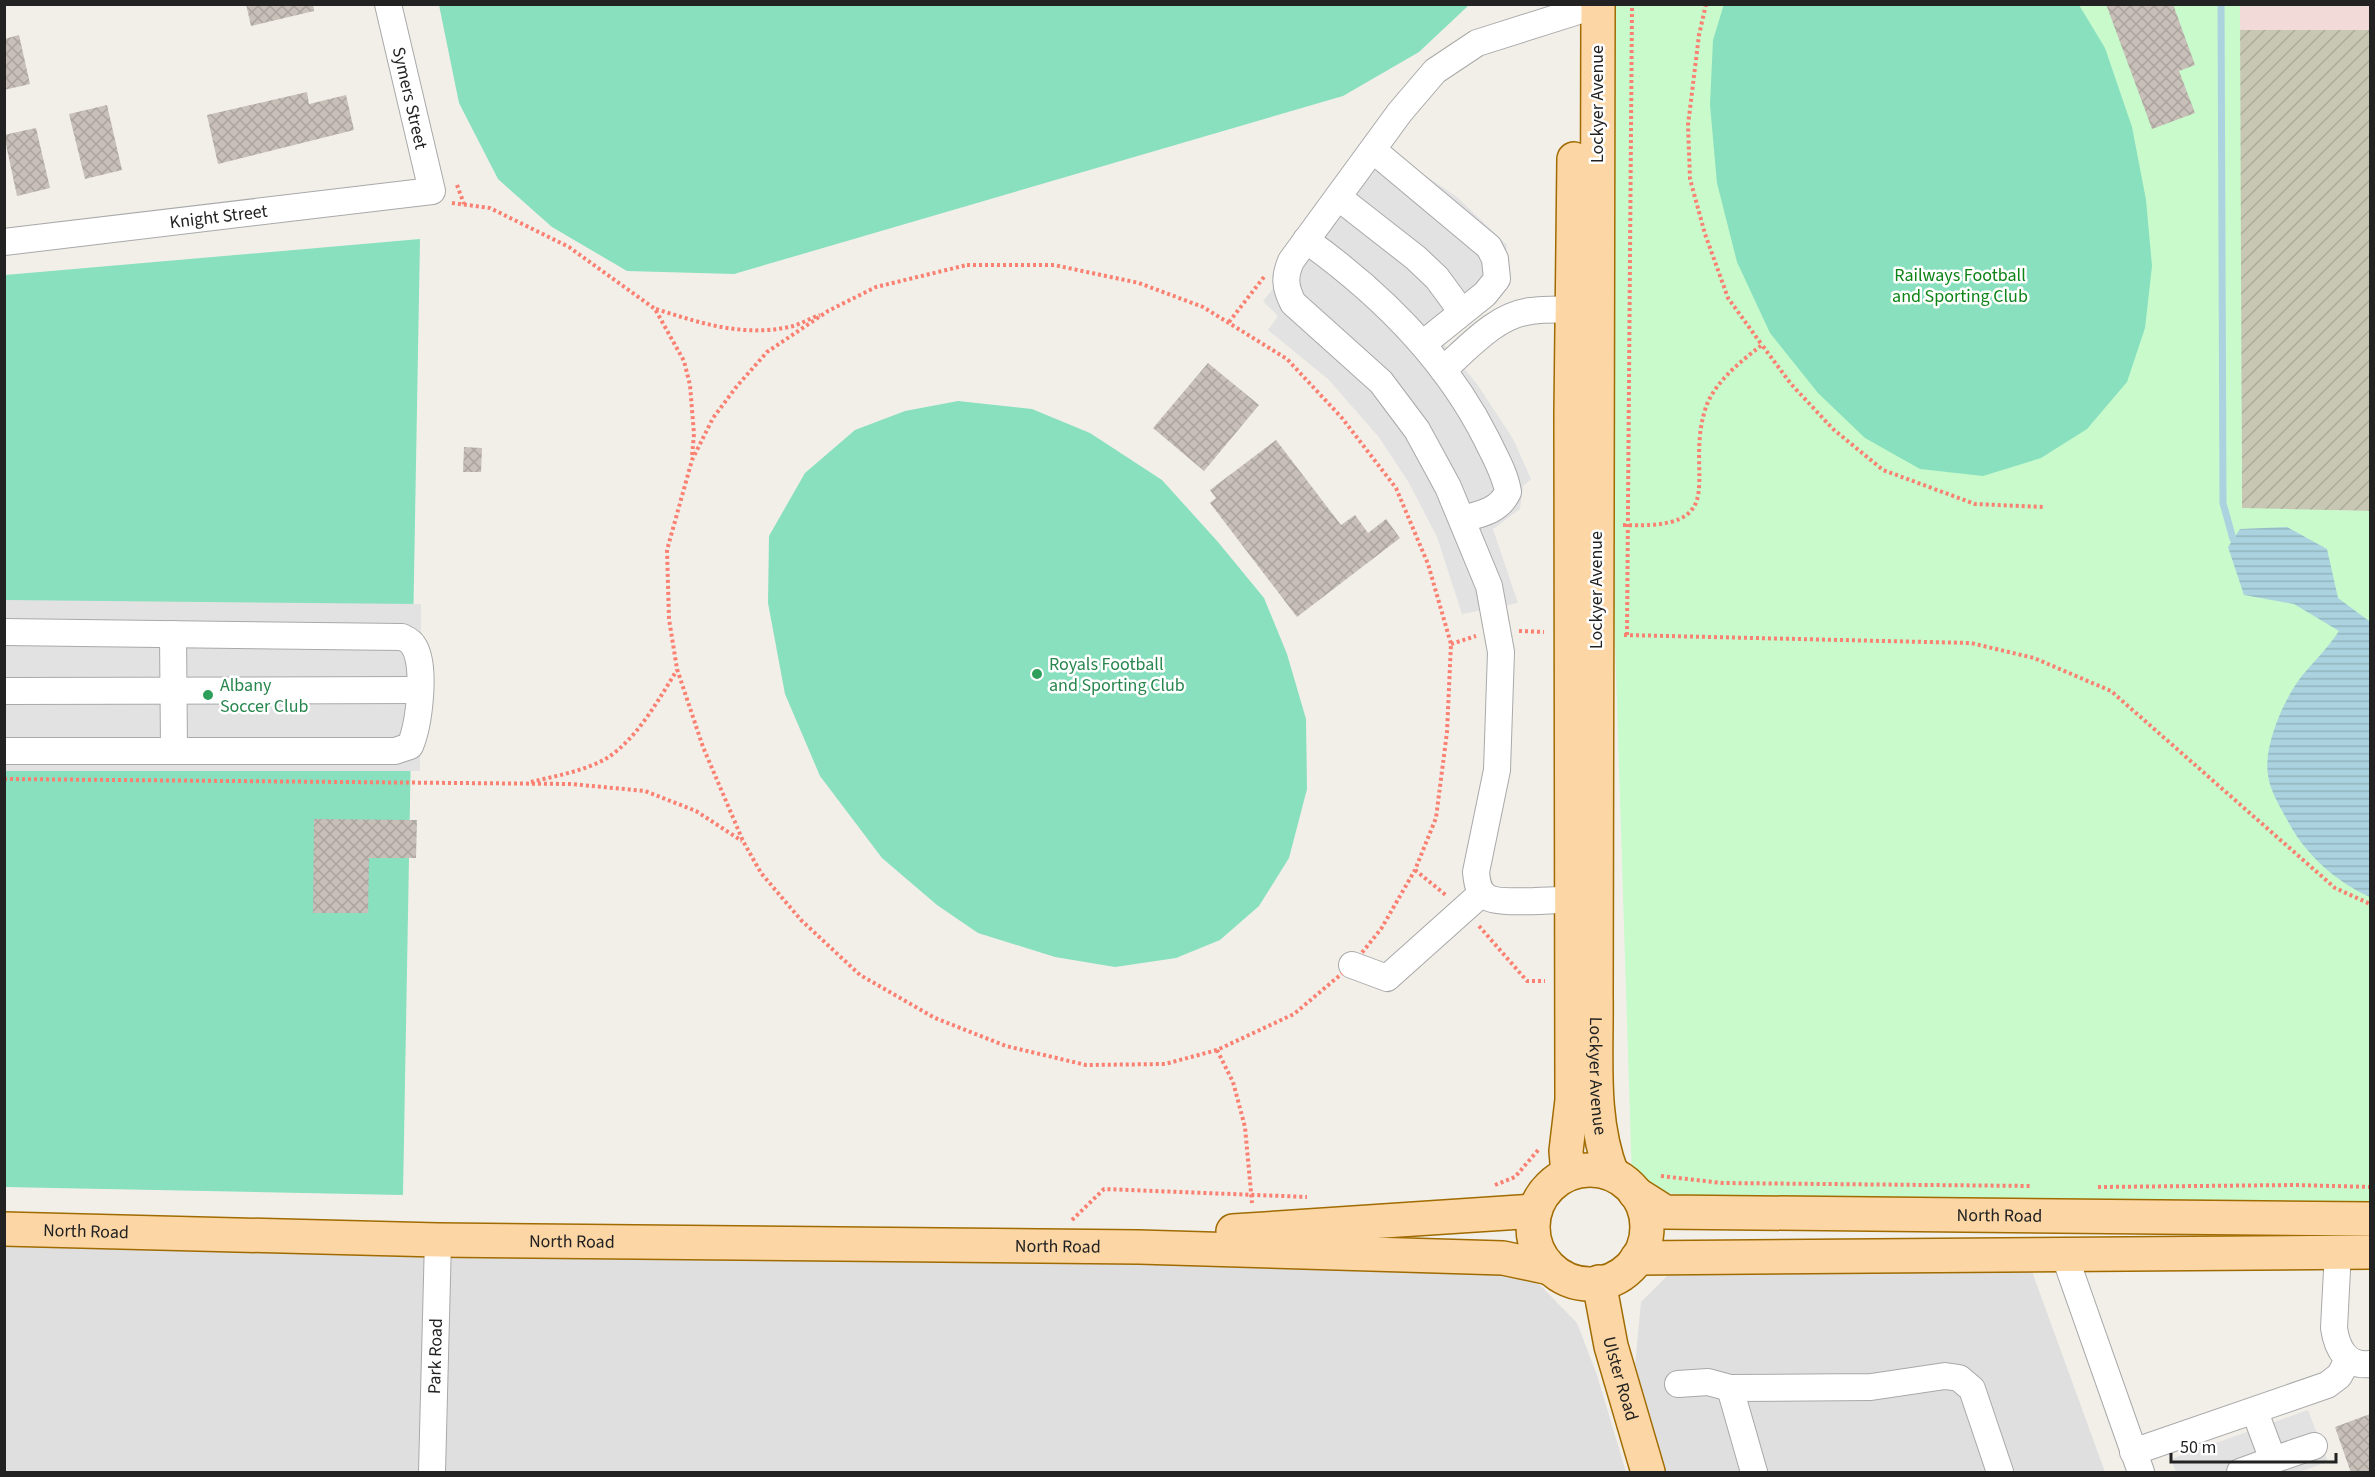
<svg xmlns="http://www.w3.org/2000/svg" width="2375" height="1477" font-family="'Source Sans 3',sans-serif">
  <defs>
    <pattern id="construction-furrows" width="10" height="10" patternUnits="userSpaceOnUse" patternTransform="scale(1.5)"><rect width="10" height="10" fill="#c7c7b4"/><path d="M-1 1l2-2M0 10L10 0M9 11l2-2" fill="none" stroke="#abab9a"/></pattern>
    <pattern id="water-rules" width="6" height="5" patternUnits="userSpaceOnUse" patternTransform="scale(1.5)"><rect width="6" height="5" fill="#aad3df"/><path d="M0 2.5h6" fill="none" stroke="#92b5bf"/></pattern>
    <pattern id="building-cross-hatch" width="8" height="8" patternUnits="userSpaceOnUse" patternTransform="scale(1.5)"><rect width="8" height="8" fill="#c7bfb8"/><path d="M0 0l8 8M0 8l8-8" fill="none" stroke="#aba49e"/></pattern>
  </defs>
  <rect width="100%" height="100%" fill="#f2efe9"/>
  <!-- residential -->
  <g fill="#e0dfdf">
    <path d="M5,1246L1483,1261L1540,1285L1577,1323L1597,1375L1626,1472H5Z"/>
    <path d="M1679,1264L2030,1266L2105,1472H1665L1635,1366L1641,1302Z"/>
  </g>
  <!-- commercial -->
  <rect fill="#f2dad9" x="2238" y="5" width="132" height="25"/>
  <!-- construction -->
  <path fill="url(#construction-furrows)" d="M2238,30H2370V511L2242,509Z"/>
  <!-- park -->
  <path fill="#c8facc" d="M1595,5H2240L2242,508L2370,511V1208L1704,1199L1663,1192L1632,1181Z"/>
  <!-- pitch -->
  <g fill="#88e0be">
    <path d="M1724,4L2079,5L2105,48L2132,127L2146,200L2152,266L2145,328L2127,382L2087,429L2041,458L1983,476L1920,469L1865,438L1818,393L1770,333L1737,262L1717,183L1710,105L1713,40Z"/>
    <path d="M439,5V4L1469,5L1419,52L1343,96L734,274L627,271L552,227L498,179L459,103Z"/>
    <path d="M420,239L403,1195L5,1187V275Z"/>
    <path d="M958,401L1032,409L1090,433L1162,480L1218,542L1264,598L1287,654L1306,719L1307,789L1289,858L1259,906L1220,940L1176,958L1115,967L1055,957L978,933L937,905L882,858L820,776L785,694L768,603L769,536L805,473L855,430L905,411Z"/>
  </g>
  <!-- parking -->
  <g fill="#e2e2e2">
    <path d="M1386,149L1457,197L1507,245L1502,292L1443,343L1477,384L1513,439L1531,479L1523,486L1520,509L1493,529L1518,603L1462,614L1437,537L1409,483L1378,436L1328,379L1268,330L1278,316L1263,301Z"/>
    <path d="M5,600L421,604L420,771H5Z"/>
    <path d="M2308,1410L2328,1462L2299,1472H2176L2171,1459Z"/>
  </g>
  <!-- water -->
  <path fill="url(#water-rules)" d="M2287,527L2327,549L2338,598L2369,621L2370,619V897C2338,883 2307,856 2290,825C2282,810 2270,792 2268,775C2263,747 2284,699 2301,677C2314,661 2328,648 2339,631L2294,604L2244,595L2228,547L2240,529Z"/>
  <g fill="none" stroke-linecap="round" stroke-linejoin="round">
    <!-- stream -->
    <path stroke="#aad3df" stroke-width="7" d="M2221,4L2223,503L2233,539"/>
  </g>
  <!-- building -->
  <g fill="url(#building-cross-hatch)">
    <path d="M246,4H313L314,11L251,26Z"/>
    <path d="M2106,4H2173L2195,65L2179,71L2195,113L2152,129Z"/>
    <path d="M19,35L30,84L4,90V39Z"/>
    <path d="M307,92L309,104L346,95L354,130L218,164L207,115Z"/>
    <path d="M107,105L122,170L85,179L69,114Z"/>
    <path d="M36,128L50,188L17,196L4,135Z"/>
    <path d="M1208,363L1259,405L1204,471L1153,428Z"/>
    <path d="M1276,440L1341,525L1355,515L1368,533L1386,519L1400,538L1297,617L1210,503L1216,498L1210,490Z"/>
    <path d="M464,447L482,448L481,472H463Z"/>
    <path d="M314,819L417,820L416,858H369L368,913H313Z"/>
    <path d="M2370,1414V1473H2351L2335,1427Z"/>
  </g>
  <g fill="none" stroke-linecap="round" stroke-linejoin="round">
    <!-- minor casing -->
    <g stroke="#a9a9a9" stroke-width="28">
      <g id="minor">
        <path d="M1575,12L1477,43L1435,71L1400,112L1291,261C1284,277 1285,287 1293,303L1381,382L1417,430L1448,487L1489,586L1501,652L1497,770L1476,872C1477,882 1478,892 1487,897C1500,906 1570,898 1590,899"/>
        <path d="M1373,150L1489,247L1495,259L1497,279L1485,294L1424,343"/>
        <path d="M1338,197L1416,258L1437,278L1462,312"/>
        <path d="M1306,240C1380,293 1446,358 1487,440C1495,457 1505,473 1508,492C1499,511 1481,514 1462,519"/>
        <path id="s1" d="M4,242L432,191L388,4"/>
        <path d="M1443,370C1468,348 1496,315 1531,311C1550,308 1572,310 1591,310"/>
        <path d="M4,632L402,637C406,639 411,641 413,645C427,664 419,725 410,746L395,751H4"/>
        <path d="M173,634L174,749"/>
        <path d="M4,691L419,690"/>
        <path d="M1352,965L1387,978L1482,893"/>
        <path d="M2338,1251L2334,1328C2337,1349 2347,1367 2370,1364"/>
        <path d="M2064,1254L2141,1472"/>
        <path d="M1678,1384L1708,1382L1730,1388L1871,1387L1945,1376L1959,1378L1972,1389L2000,1472"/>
        <path d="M1730,1388L1754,1472"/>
        <path d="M2133,1452L2327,1385L2339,1376L2348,1360"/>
        <path d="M2273,1460L2314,1446"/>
        <path id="s2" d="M432,1472L438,1240"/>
        <path d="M2240,1472L2273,1460L2255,1412"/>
      </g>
    </g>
    <!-- major casing -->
    <g stroke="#a06b00" stroke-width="36">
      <g id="major">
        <path id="s3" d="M1598,4L1596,995C1597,1055 1590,1118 1612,1174"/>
        <circle cx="1590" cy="1227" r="57"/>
        <path d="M1568,1174L1566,1151L1572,1100L1571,413L1574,159"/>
        <path id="s4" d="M1635,1193L1665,1212L2370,1219"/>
        <path id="s5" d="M4,1229L438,1240L1139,1247L1503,1258L1550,1268"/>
        <path d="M1233,1231L1535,1211"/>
        <path d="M1637,1258L2370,1252"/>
        <path id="s6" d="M1599,1282L1611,1346L1648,1472"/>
      </g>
    </g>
    <!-- path -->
    <g stroke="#fa8072" stroke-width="4" stroke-dasharray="3 3" stroke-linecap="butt">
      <path d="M1706,4L1699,35L1688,125L1690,179L1705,234L1728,298L1762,345"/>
      <path d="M457,185L464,204"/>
      <path d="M452,203L490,208L569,247L655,309L684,361L690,385L694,434L692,456"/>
      <path d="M967,265H1054L1139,283L1203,307L1287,359L1342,418L1396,488L1428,564L1451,644L1447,732L1436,818L1415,870L1381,929L1352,965L1294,1014L1217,1050L1165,1064L1086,1065L1006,1046L935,1018L860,975L801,920L761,873L743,841L703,747L677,669L669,619L667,550L692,460L713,418L737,386L767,352L828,311L876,287Z"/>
      <path d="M656,309C700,323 742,337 789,327C800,325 810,318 820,315"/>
      <path d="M1229,322L1264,277"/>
      <path d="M1623,525C1735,530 1684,478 1705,410C1713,383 1741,361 1762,345L1791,384L1833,429L1883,470L1975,504L2043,507"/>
      <path d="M1519,631L1544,632"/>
      <path d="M1624,635L1971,643L2034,658L2111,691L2335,888L2370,904"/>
      <path d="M1627,635L1632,4"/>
      <path d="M1451,644L1476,636"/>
      <path d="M4,779L571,784L645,791L696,811L742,841"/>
      <path d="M531,782C555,776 585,771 607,758C637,739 659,699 677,670"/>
      <path d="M1415,870L1447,896"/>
      <path d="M1479,926L1527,981H1545"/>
      <path d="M1217,1050L1233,1082L1245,1127L1252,1203"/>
      <path d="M1661,1176L1722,1183L2031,1186"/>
      <path d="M1495,1185L1515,1177L1539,1149"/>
      <path d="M2098,1187L2297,1185L2370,1187"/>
      <path d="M1072,1220L1104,1189L1307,1197"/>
    </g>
    <!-- minor -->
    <use href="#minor" stroke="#fff" stroke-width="26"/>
    <!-- major -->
    <use href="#major" stroke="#fcd6a4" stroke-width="33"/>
  </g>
  <!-- markers -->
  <g fill="#2e9e5b" stroke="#fff" stroke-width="2">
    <circle cx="1037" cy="674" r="6"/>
    <circle cx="208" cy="695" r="6"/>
  </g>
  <g text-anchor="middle" stroke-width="5" stroke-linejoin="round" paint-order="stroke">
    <!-- street labels -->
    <g font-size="18" fill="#222" stroke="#fff">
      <text transform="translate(410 98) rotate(77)" y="6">Symers Street</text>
      <text transform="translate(1597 104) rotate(-90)" y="6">Lockyer Avenue</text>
      <text dy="6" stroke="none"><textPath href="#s1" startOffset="216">Knight Street</textPath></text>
      <text transform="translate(1596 590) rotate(-90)" y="6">Lockyer Avenue</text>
      <text dy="6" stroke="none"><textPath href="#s3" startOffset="1072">Lockyer Avenue</textPath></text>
      <text dy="6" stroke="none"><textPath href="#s4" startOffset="370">North Road</textPath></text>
      <text dy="6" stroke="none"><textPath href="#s5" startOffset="82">North Road</textPath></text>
      <text dy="6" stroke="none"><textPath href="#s5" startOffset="568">North Road</textPath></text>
      <text dy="6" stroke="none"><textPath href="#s5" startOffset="1054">North Road</textPath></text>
      <text dy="6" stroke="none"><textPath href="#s2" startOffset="116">Park Road</textPath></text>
      <text dy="6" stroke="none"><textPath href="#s6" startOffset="99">Ulster Road</textPath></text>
    </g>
    <!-- park labels -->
    <g font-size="18" fill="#0c8416" stroke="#fff">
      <text x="1960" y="281">Railways Football<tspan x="1960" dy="21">and Sporting Club</tspan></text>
    </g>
    <!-- leisure labels -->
    <g font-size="18" fill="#27864d" stroke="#fff" text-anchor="start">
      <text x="1049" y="670">Royals Football<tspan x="1049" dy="21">and Sporting Club</tspan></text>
      <text x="220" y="691">Albany<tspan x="220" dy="21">Soccer Club</tspan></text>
    </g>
  </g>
  <!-- border -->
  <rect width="2375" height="1477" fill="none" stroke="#222222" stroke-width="12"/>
  <!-- scale -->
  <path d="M2171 1453v9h165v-9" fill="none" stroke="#222222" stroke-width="3"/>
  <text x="2180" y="1453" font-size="18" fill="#222222" stroke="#ffffff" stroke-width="4.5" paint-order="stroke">50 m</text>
</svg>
